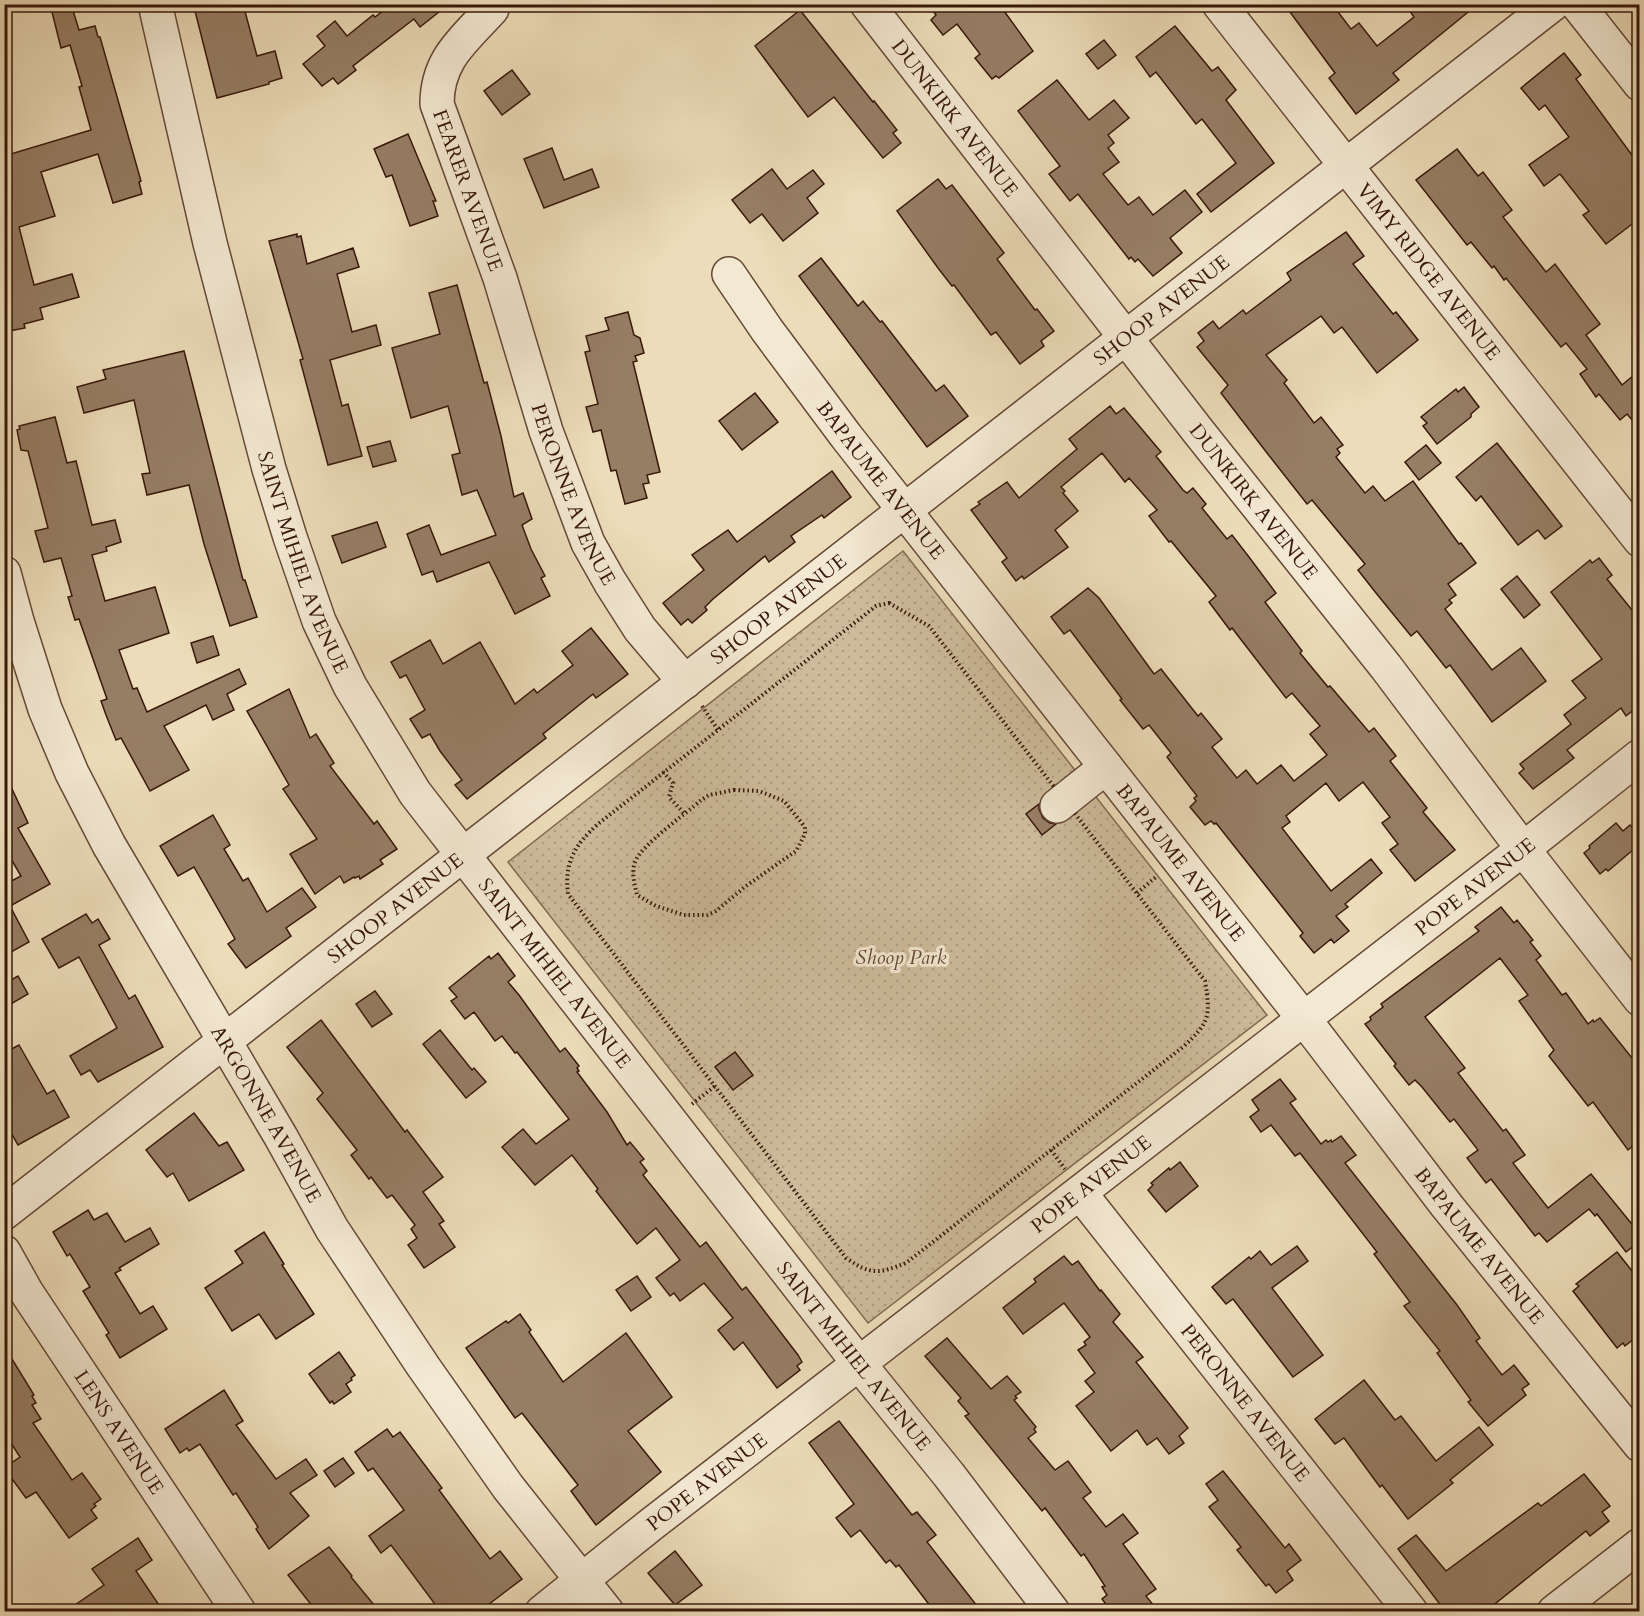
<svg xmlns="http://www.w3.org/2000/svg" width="1644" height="1616" font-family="Cardo,serif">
  <defs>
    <pattern id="park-dots" width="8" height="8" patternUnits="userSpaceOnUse" patternTransform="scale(1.5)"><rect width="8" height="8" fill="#cdbb9b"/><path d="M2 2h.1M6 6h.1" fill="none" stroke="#b1a084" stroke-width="1.8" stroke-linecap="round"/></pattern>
  </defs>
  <rect width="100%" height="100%" fill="#ecdcb9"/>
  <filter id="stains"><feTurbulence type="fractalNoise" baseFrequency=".00333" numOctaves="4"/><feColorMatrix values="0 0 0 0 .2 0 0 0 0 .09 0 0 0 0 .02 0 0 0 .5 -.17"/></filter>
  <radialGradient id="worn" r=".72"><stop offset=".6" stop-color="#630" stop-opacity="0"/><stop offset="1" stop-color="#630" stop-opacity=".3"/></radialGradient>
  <!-- park -->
  <path fill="url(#park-dots)" stroke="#826a53" stroke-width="1.5" d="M903,551L1267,1015L868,1323L508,862Z"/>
  <!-- building -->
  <g fill="#967e65" stroke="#38180b" stroke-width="1.5">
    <path d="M50,4H71L79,30L95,26L98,37H100L141,181L139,182L142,194L113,203L98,154L41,172L55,216L19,227L34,285L72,274L79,297L40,308L43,319L24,324L25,328L4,332V156L91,130L79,87L82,86L70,45L61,48Z"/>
    <path d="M218,4H243L257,56L275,51L282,78L269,82V84L217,98L195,11Z"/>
    <path d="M392,4H449L420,27L414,19L353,66L356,70L338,84L333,78L322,86L303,64L325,46L317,36L335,21L347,36L373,15L375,17Z"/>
    <path d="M928,4H999L1033,51L999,78L996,76L992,79L975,58L980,54L957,24L943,35L931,20L936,15Z"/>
    <path d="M1284,4H1332L1351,29L1359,23L1377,46L1414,17L1405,4H1478L1397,70L1393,73L1399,80L1356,114L1329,78L1335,73Z"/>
    <path d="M800,10L873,102L874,101L897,130L893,133L901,143L883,158L834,97L808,117L755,46Z"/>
    <path d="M1175,26L1212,71L1218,67L1236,90L1226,100L1274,163L1211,212L1197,194L1236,163L1202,119L1196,124L1156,72L1150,77L1136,57Z"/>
    <path d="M1104,40L1116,55L1098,69L1086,54Z"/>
    <path d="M1564,53L1581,75L1576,79L1640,166V218L1606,244L1583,215L1589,211L1560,174L1544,186L1529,165L1569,137L1545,105L1539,110L1521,88Z"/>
    <path d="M512,70L530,94L502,115L484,91Z"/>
    <path d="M1057,80L1089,120L1114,100L1129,118L1108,135L1114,143L1108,148L1119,162L1103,174L1128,205L1139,197L1153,215L1185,190L1202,212L1170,238L1182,253L1153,276L1138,259L1135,262L1131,257L1129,259L1078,194L1070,201L1049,174L1060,166L1018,111Z"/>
    <path d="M408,134L436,201H433L438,216L410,226L392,175L386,177L374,149Z"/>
    <path d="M552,148L564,180L592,169L599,187L544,208L524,159Z"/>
    <path d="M1457,149L1478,176L1483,172L1512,210L1503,217L1546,272L1555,264L1600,324L1586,335L1622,385L1640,370V429L1627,414L1620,420L1599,394L1596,397L1580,374L1587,369L1566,343L1561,347L1506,278L1504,280L1494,266L1492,268L1471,242L1467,245L1416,180Z"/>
    <path d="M772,169L787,189L813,170L824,184L807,198L818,213L783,241L762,214L750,223L732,200Z"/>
    <path d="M938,179L946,189L952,185L1004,253L997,259L1035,310L1037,309L1054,331L1041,341L1044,346L1020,364L996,332L991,335L954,285L952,286L938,268L897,211Z"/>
    <path d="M1346,232L1364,256L1353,264L1393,314L1396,312L1418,340L1377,373L1342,327L1334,333L1321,316L1266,355L1287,380L1284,383L1314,423L1321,417L1343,445L1337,449L1340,453L1336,457L1365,493L1373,486L1385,501L1413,481L1459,544L1461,543L1476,563L1448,584L1456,595L1449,600L1452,603L1445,609L1492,670L1521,648L1546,681L1492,722L1450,665L1446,668L1417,631L1411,636L1376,593L1358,570L1365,564L1312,500L1307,504L1267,453L1221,393L1228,385L1197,347L1204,341L1198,333L1213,321L1219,329L1243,310L1246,314L1291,280L1287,273Z"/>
    <path d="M297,234V237L301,236L307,264L353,248L359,267L337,274L352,332L376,325L381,345L330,360L342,406L348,404L362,456L328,465L303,371L300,360L303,359L269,241Z"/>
    <path d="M821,258L858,306L863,301L880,322L882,321L936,391L944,385L968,416L927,447L799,276Z"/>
    <path d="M457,285L484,383L487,382L501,436L514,497L523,493L532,519L522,525L531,549L545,576L541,578L550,596L515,614L489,562L437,582L433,571L422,575L407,534L429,525L441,555L496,535L477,490L462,495L452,455L460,453L448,406L411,418L392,348L440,334L429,293Z"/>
    <path d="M628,312L634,335L640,338L644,353L635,356L637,361L633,362L660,472L647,475L649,483L643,484L647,498L625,504L616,470L611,471L601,430L593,432L586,407L598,404L585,352L590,351L586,336L609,330L605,318Z"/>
    <path d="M184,351L243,580H245L257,617L230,626L204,544L189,485L147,495L142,474L150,473L134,400L84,413L77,387L106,379L103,370Z"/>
    <path d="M1464,387L1479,407L1471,414V417L1437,444L1423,426L1427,423L1421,417L1456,389L1458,392Z"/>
    <path d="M755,393L778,422L742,450L719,421Z"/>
    <path d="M1110,406L1116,414L1124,408L1161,452L1156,456L1183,490L1187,493L1193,488L1206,504L1202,508L1227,539L1232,535L1249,557L1276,593L1265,602L1302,651L1300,653L1328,687L1330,686L1369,732L1374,728L1396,756L1390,761L1427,808L1423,812L1455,850L1415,881L1390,850L1398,844L1382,823L1390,817L1363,782L1339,801L1326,783L1286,816L1290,822L1282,828L1331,891L1371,859L1382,873L1345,904L1348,907L1336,916L1349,931L1334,943L1331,939L1314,953L1300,936L1303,933L1216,823L1214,824L1211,821L1205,825L1190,807L1196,801L1194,798L1197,796L1167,757L1171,753L1149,725L1143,729L1120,700L1122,699L1070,630L1064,634L1051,617L1088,588L1099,598L1154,674L1161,669L1198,716L1201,713L1222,739L1212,747L1237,778L1246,770L1257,784L1281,765L1294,781L1327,755L1310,734L1320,726L1292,693L1286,698L1232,628L1230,630L1209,602L1216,596L1171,541L1169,542L1149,516L1157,510L1129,478L1125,482L1102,453L1061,487L1065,491L1063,493L1078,511L1055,530L1068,547L1024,579L1022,576L1016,581L1002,562L1007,558L971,510L980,504L978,502L1007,482L1019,498L1077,449L1069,439Z"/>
    <path d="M55,417L67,463L76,461L92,525L115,520L121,542L106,547L107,551L92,555L105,601L155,587L169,633L119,650L133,689L137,688L147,712L239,669L246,684L227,694L234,710L213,720L206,705L164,726L189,770L150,791L121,738L116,740L106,715L101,701L107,699L79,619L75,620L68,597L72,596L61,558L44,562L35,531L48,528L28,451L21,450L17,430L20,429L19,426Z"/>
    <path d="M390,441L396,461L373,467L367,447Z"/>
    <path d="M1497,443L1562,526L1545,539L1538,530L1518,545L1481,496L1476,501L1456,477Z"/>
    <path d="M1426,445L1441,463L1419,480L1405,462Z"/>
    <path d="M832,471L851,497L824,518L822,515L791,536L795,542L769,562L765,556L713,599L705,607L707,610L692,623L688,619L681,625L663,603L704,570L692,555L728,530L737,542Z"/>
    <path d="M377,522L386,547L342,563L332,536Z"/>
    <path d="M1599,558L1612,575L1607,579L1640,620V705L1626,716L1621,708L1567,750L1574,758L1533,789L1519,773L1524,769L1520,764L1571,724L1564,715L1586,698L1572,681L1602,659L1551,592L1590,560L1592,563Z"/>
    <path d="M1517,576L1540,605L1524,618L1501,589Z"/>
    <path d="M591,628L628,674L596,698L593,694L543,734L546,738L467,799L455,785L462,780L440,751L430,734L422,738L410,719L425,710L406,675L400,678L391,662L430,640L443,664L480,642L515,704L534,689L537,693L573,665L562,651Z"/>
    <path d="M213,636L219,655L197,663L191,643Z"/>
    <path d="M289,689L310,738L316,734L334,763L330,766L374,824L377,821L397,849L380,860L383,864L360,879L359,876L355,878L354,877L344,883L340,876L315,894L290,854L317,839L283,789L289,785L247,711Z"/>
    <path d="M4,772L28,823L18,828L50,884L10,906L29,942L4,956V885L21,876L4,847Z"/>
    <path d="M1039,804V809L1043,818L1050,823L1056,824L1042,835L1026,814Z"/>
    <path d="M213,815L230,845L224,849L243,881L248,878L267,912L302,888L316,907L286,928L291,936L246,968L228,944L235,939L194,867L178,876L160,846Z"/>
    <path d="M1616,823L1623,831L1630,825L1640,836V844L1608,871L1606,869L1600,874L1584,853L1590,848L1589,846Z"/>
    <path d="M1501,907L1514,923L1517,920L1533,940L1530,942L1541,956L1536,960L1562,995L1566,993L1588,1024L1593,1020L1594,1022L1600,1018L1640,1068V1140L1628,1150L1593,1102L1588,1106L1549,1056L1554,1050L1519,1001L1528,995L1500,958L1425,1017L1465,1068L1458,1073L1503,1131L1506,1129L1525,1155L1513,1163L1548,1208L1591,1174L1640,1234V1241L1626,1252L1597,1214L1595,1216L1589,1209L1547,1242L1539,1233L1535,1236L1491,1179L1486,1183L1467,1158L1478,1150L1454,1119L1450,1122L1422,1087L1415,1080L1409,1085L1394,1066L1396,1064L1365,1024L1371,1020L1370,1017L1383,1007L1381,1004L1479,931L1475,927Z"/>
    <path d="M86,914L92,923L98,919L110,939L99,945L129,999L135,995L163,1047L98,1082L90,1070L81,1075L70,1056L117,1028L79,957L59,968L42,939Z"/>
    <path d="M498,953L515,976L508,982L519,995L560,1052L565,1048L579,1066L577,1068L579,1071L577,1072L607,1112L627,1145L630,1142L644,1159L640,1162L647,1171L643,1175L700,1247L706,1242L742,1290L746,1287L798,1355L802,1362L797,1366L800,1370L777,1388L743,1342L734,1350L718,1330L733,1318L704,1283L680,1301L674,1293L670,1296L656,1278L680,1260L656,1228L637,1244L596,1191L598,1189L572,1155L535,1185L502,1147L523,1129L536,1144L569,1119L517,1052L515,1053L502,1036L495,1041L474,1012L465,1019L451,1001L457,997L449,988L489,956L491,959Z"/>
    <path d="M18,976L28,994L4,1008V984Z"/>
    <path d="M375,991L392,1014L372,1027L356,1004Z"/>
    <path d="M321,1020L405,1132L407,1130L443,1177L423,1192L444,1221L439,1224L455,1247L424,1268L408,1245L417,1238L411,1229L415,1225L392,1195L387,1198L371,1177L369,1179L351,1155L357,1150L317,1099L323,1093L287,1047Z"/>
    <path d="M440,1030L472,1070L474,1068L486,1082L466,1098L423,1044Z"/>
    <path d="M19,1045L47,1094L54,1090L69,1117L18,1145L4,1121V1053Z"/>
    <path d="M735,1052L753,1075L733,1090L715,1067Z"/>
    <path d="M1280,1079L1296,1099L1290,1103L1321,1144L1326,1140L1328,1142L1331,1140L1332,1142L1341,1136L1356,1155L1345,1163L1457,1305L1480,1338L1476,1341L1502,1375L1514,1365L1529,1384L1522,1389L1526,1395L1488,1426L1468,1402L1471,1400L1437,1353L1440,1351L1404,1306L1410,1302L1374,1254L1377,1252L1336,1199L1300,1153L1295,1156L1271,1125L1261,1132L1250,1117L1259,1110L1252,1100Z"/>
    <path d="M194,1113L219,1146L227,1142L244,1170L189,1201L173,1173L167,1177L146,1150Z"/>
    <path d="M1180,1162L1198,1186L1166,1212L1148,1190L1153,1185L1151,1183L1169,1168L1170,1170Z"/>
    <path d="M88,1210L94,1220L107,1213L125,1242L150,1228L159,1244L119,1268L121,1270L115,1273L140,1314L153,1306L167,1329L120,1358L106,1335L109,1333L83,1291L90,1287L70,1254L67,1256L53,1232Z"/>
    <path d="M264,1232L284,1264L282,1265L314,1314L276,1339L259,1314L232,1331L205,1288L243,1263L235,1251Z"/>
    <path d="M1297,1246L1308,1261L1272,1288L1323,1355L1293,1377L1233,1299L1226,1304L1212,1287L1249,1257L1251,1259L1260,1251L1271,1265Z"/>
    <path d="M1617,1252L1640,1281V1334L1625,1346L1623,1343L1617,1348L1573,1291L1579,1286L1576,1284Z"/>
    <path d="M1064,1256L1072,1265L1078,1261L1100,1291L1101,1290L1120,1314L1113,1322L1143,1357L1136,1362L1188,1428L1179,1436L1184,1443L1169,1454L1157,1438L1147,1445L1137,1430L1111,1451L1076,1406L1094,1392L1085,1381L1095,1373L1078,1350L1086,1345L1084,1342L1090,1337L1064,1303L1023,1334L1003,1308L1036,1282L1034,1279Z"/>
    <path d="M637,1276L651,1297L631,1311L616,1290Z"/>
    <path d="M520,1314L531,1330L529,1332L563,1382L626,1333L672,1397L628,1431L661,1472L596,1525L571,1491L578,1485L522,1413L515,1418L466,1348L506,1321L508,1323Z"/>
    <path d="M947,1338L991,1389L1007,1376L1021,1392L1015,1396L1017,1398L1014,1400L1036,1427L1034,1429L1036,1432L1028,1438L1055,1470L1068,1461L1091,1492L1083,1498L1106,1527L1123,1514L1138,1533L1123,1544L1156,1589L1146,1596L1158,1611H1111L1102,1599L1107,1595L1102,1587L1105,1586L1084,1554L1081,1556L1045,1508L1042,1511L965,1416L969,1414L958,1401L961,1398L925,1356Z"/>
    <path d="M4,1346L34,1395L32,1396L36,1403L32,1405L41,1419L33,1423L72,1480L82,1473L101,1499L94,1504L96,1506L91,1510L97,1518L69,1538L36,1492L26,1498L4,1468L20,1457L4,1432Z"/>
    <path d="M339,1352L355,1375L351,1378L352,1380L346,1384L351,1392L334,1404L332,1401L330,1403L309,1374Z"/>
    <path d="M1364,1380L1395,1420L1401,1416L1436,1461L1479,1427L1493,1445L1450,1480L1453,1483L1408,1519L1382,1485L1380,1487L1344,1438L1335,1444L1315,1419Z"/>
    <path d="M224,1390L243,1421L236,1425L276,1479L306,1459L317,1475L290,1493L309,1516L269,1549L256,1529L258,1527L236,1493L233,1495L200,1444L189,1451L187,1448L180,1453L165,1429Z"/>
    <path d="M839,1421L912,1515L917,1512L936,1535L927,1542L981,1611H934L899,1565L896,1567L890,1560L886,1563L860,1530L851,1537L836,1518L854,1504L809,1443Z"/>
    <path d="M387,1429L393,1437L400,1432L442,1488L439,1490L490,1559L500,1551L522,1579L480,1611H440L391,1545L381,1553L369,1536L404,1510L373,1468L368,1471L355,1452Z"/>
    <path d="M343,1458L354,1473L335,1487L324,1471Z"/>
    <path d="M1223,1471L1285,1548L1289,1544L1301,1560L1287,1571L1293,1580L1276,1593L1269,1584L1266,1586L1237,1550L1241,1547L1209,1507L1218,1500L1206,1484Z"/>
    <path d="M1584,1474L1610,1506L1602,1512L1609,1521L1590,1536L1586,1531L1486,1611H1445L1398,1549L1416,1535L1446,1571L1538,1503L1541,1506Z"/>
    <path d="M138,1538L152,1560L136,1571L163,1611H66L104,1585L92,1569Z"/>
    <path d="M329,1547L352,1576L351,1577L379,1611H316L288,1575Z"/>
    <path d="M675,1551L702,1585L675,1605L648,1573Z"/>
  </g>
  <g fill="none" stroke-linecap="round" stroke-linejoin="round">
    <!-- minor casing -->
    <g stroke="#654936" stroke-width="36">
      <g id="minor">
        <path id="s1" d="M155,4L210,243L269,469L290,537L319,621L350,686L415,793L860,1365L949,1475L1053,1612"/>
        <path id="s2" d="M493,4L492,9C464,40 437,59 437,104L500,278L546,431L588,543L610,582L640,629L685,682"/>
        <path id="s3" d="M867,4L1198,431L1386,667L1523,849L1640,999"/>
        <path id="s4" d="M1219,4L1640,540"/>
        <path d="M1577,4L1640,84"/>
        <path id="s5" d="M729,274L767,330L846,436L1304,1019L1447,1206L1640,1445"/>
        <path id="s6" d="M4,573L17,621L45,709L72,773L109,845L281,1137L332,1229L423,1366L508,1487L607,1612"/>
        <path d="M1057,806L1106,767"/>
        <path id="s7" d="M1080,1193L1411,1612"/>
        <path id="s8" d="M4,1213L1553,4"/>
        <path id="s9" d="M4,1252L27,1293L239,1612"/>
        <path id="s10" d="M542,1612L653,1523L1523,849L1640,756"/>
        <path d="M1554,1612L1640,1545"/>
      </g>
    </g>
    <!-- path -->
    <g stroke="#38180b" stroke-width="4" stroke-dasharray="1.5 3" stroke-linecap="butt">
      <path d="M889,603L929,626L1205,981C1211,1017 1209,1023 1183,1047L906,1263C878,1274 871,1275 846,1258L568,894C564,862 575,845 598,824L876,606Z"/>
      <path d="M702,706L718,730"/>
      <path d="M663,772L673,783L669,797L685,814"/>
      <path d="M734,790L759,791L784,801L805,827V834L796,851L746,886L716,911L707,915H684L656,906L637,895C635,886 631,873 635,862C641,845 686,814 701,800L709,795Z"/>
      <path d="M1137,893L1157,876"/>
      <path d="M692,1104L715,1086"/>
      <path d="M1051,1150L1065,1169"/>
    </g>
    <!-- minor -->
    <use href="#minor" stroke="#f3e8d2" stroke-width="33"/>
  </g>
  <g text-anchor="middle" stroke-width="6" stroke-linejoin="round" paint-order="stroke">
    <!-- street labels -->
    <g font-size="20" fill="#38180b" stroke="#f3e8d2">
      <text dy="7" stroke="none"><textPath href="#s3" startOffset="144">DUNKIRK AVENUE</textPath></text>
      <text dy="7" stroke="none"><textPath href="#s2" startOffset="210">FEARER AVENUE</textPath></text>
      <text dy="7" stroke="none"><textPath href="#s4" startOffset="340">VIMY RIDGE AVENUE</textPath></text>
      <text dy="7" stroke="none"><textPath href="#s8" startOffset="1468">SHOOP AVENUE</textPath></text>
      <text dy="7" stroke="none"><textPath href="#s5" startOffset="256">BAPAUME AVENUE</textPath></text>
      <text dy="7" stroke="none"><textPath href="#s2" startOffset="532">PERONNE AVENUE</textPath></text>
      <text dy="7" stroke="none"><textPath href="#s3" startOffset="630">DUNKIRK AVENUE</textPath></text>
      <text dy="7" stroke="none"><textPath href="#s1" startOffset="578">SAINT MIHIEL AVENUE</textPath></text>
      <text dy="7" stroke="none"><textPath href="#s8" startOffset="982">SHOOP AVENUE</textPath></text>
      <text dy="7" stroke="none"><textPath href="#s5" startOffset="742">BAPAUME AVENUE</textPath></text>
      <text dy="7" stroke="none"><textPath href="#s10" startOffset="1182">POPE AVENUE</textPath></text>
      <text dy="7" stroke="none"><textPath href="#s8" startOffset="496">SHOOP AVENUE</textPath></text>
      <text dy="7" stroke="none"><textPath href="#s1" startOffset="1064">SAINT MIHIEL AVENUE</textPath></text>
      <text dy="7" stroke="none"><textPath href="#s6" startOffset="604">ARGONNE AVENUE</textPath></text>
      <text dy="7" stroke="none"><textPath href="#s10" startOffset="696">POPE AVENUE</textPath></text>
      <text dy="7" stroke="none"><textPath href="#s5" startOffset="1228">BAPAUME AVENUE</textPath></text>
      <text dy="7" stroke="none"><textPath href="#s1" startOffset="1550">SAINT MIHIEL AVENUE</textPath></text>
      <text dy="7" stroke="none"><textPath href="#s7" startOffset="267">PERONNE AVENUE</textPath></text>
      <text dy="7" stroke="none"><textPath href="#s9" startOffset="214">LENS AVENUE</textPath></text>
      <text dy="7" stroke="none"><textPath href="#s10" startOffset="210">POPE AVENUE</textPath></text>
    </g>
    <!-- park labels -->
    <g font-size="20" font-style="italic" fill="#654936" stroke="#f3e8d2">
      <text x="901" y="964">Shoop Park</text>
    </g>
  </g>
  <!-- margin -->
  <rect width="1644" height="1616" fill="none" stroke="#ecdcb9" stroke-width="24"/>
  <rect x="6" y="6" width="1632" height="1604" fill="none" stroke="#38180b" stroke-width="3"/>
  <rect x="12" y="12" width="1620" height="1592" fill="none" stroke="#38180b" stroke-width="1.5"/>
  <rect width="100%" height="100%" filter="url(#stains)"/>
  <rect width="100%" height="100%" fill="url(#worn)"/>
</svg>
